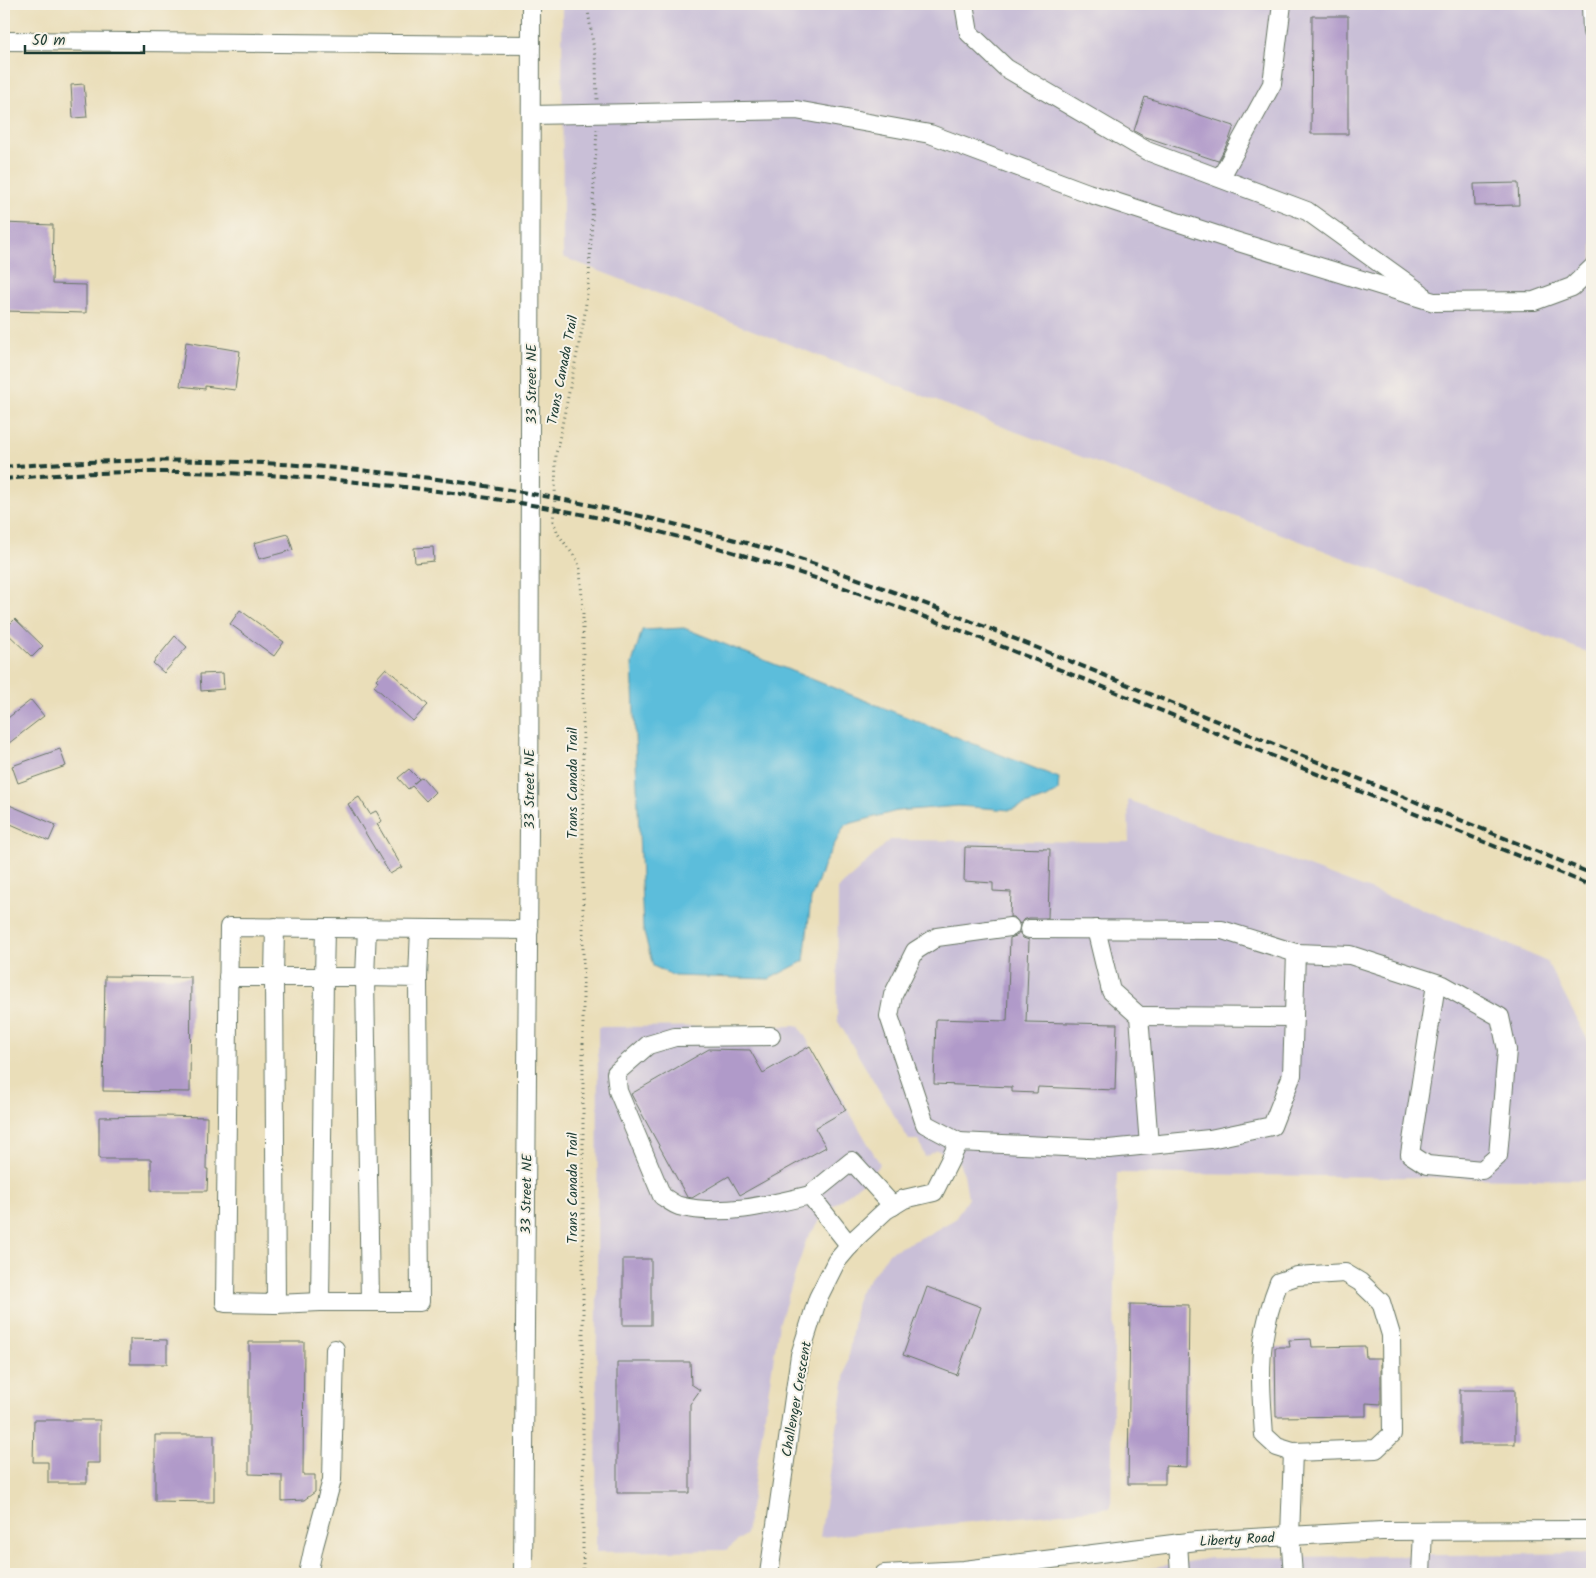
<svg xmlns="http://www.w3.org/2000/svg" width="1596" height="1578" font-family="Kalam,sans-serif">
  <rect width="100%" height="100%" fill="#f7f3e8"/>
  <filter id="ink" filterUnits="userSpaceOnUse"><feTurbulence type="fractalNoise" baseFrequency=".02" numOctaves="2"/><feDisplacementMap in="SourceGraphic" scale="10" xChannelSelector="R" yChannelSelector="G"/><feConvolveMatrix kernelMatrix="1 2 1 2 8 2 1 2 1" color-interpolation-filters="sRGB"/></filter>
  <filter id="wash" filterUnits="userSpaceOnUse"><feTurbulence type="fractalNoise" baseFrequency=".0096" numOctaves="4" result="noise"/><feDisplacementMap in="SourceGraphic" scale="20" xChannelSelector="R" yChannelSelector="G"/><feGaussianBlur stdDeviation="1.12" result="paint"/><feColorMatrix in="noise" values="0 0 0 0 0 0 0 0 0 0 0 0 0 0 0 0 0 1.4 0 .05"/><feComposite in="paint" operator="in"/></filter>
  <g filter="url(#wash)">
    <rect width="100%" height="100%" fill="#eadeb9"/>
    <!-- industrial -->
    <g fill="#c9bfd7">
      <path d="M562,4H1592V654L563,257Z"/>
      <path d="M1128,800L1470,927L1547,962L1592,1048V1180L1117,1173L1111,1508L820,1537L858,1294L890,1252L929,1234L955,1219L968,1198L964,1174L957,1159L937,1150L925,1157L919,1140H909L837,1020L838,889L890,840L1129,842Z"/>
      <path d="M799,1026L880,1164L868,1178L827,1211L807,1238L779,1324L746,1534L726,1550L596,1552L598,1027Z"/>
      <path d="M1592,1553V1574H1120L1210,1558Z"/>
    </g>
    <!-- water -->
    <path fill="#5cbddb" stroke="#3e7d88" d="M684,628L1059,778L1058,791L1047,798L1010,810L958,806L897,811L845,825L825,862L811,899L804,961L769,979L674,976L653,966L643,929L632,663L642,630Z"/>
    <g id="blocks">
      <!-- building -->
      <g fill="#b09ac9">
        <path d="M1312,16H1348V134H1311Z"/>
        <path d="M84,84L87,117L73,118L71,85Z"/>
        <path d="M1145,97L1234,126L1229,140L1218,161L1143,136L1134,131Z"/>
        <path d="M1518,183L1519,205L1475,206L1474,184Z"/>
        <path d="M4,223L53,225L52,284L86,285V313L4,311Z"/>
        <path d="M186,342L240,351L235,390L205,386V389L180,386Z"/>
        <path d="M288,534L293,550L259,559L254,543Z"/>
        <path d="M433,547L434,561L415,563L414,548Z"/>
        <path d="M240,610L284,642L274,656L230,624Z"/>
        <path d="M15,619L43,646L32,657L4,630Z"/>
        <path d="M175,636L187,647L164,673L153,663Z"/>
        <path d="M386,668L428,705L413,721L374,686L378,681L376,679Z"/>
        <path d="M223,673L224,689L201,691L200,674Z"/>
        <path d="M31,700L44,716L4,747V721Z"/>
        <path d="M60,749L66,766L18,783L12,766Z"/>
        <path d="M409,769L419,779L413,784L422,777L435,792L426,801L412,786L408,789L398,778Z"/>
        <path d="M359,797L370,814L376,811L382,821L377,824L402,867L390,874L348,804Z"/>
        <path d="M7,804L56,825L49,841L4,821V812Z"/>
        <path d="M965,847L1050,849L1048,918H1029L1023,920L1020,924L1014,917H1010L1011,892L993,891V883L964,881Z"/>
        <path d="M1019,932L1023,938L1029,940L1026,1022L1117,1024L1115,1090L1038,1087L1037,1093L1012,1092V1087L934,1084L936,1019L1007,1021L1010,938L1016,936Z"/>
        <path d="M105,976L191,977L190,1092L103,1091Z"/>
        <path d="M810,1046L846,1110L815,1128L826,1147L740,1195L729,1176L692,1198L687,1197L631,1094L709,1049L750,1050L763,1073Z"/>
        <path d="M162,1116L207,1117L206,1169H208L207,1191H151V1159H99V1117Z"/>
        <rect x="623" y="1259" width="28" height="66"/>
        <path d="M927,1287L981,1307L957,1375L903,1355Z"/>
        <path d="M1130,1304L1189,1305L1187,1467L1165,1466V1484H1128Z"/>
        <path d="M130,1339L167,1340V1364H130Z"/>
        <path d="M1311,1339L1312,1347L1365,1346L1366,1358H1381V1404L1366,1403V1416L1276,1417L1275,1347H1290L1289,1340Z"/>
        <path d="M249,1342H304L303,1475H315V1492L304,1500L282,1501V1475L249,1474Z"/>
        <path d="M617,1362H690L691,1384L700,1390L690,1404V1493H617Z"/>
        <rect x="1460" y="1390" width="55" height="54"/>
        <path d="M34,1420H100V1463H87V1483H48V1462H33Z"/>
        <path d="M155,1435H214V1502L155,1501Z"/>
      </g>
    </g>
  </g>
  <g filter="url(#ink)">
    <use href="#blocks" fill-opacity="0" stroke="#667563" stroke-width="1"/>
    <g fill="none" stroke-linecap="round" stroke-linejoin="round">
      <!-- minor casing -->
      <g stroke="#667563" stroke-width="20">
        <g id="minor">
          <path d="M964,4L969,33L1006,68L1147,151L1307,211L1421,293"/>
          <path d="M1591,4L1592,32"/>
          <path d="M4,41L531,45"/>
          <path d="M531,115L796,110L930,134L1088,193L1235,241L1434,302L1534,301L1572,287L1592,268"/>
          <path d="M1221,177L1272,84L1282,4"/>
          <path d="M325,928L324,977H365L367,928"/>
          <path d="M1096,929L1111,991L1139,1016L1149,1145"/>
          <path d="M1296,953L1350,955L1443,985L1500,1017L1507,1050L1498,1156L1482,1170L1427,1165L1410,1154L1436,984"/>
          <path d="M228,977H274L275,927"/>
          <path d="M418,978L420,929"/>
          <path d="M1139,1016L1294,1017"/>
          <path d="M771,1036L675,1037L648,1045L616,1073L618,1091L662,1196C667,1199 673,1204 679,1206C721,1217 769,1205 810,1195L850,1246"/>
          <path d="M959,1142L925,1124L889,1016L893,995L915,951L937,937L1010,927"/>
          <path d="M810,1195L852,1161L893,1206"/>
          <path d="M370,1302H420L418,978L365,977L370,1302H320L324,977H274L276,1304L225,1303L229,927L529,930"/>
          <path d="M276,1304L320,1302"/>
          <path d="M1293,1452L1277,1447L1264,1435C1262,1405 1259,1372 1263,1342C1266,1321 1271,1302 1279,1282L1297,1276L1345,1273L1360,1282L1381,1302L1391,1335L1392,1434L1376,1449L1293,1452L1290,1536L1293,1574"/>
          <path d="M1178,1543L1180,1574"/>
          <path d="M308,1574L314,1546L332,1480L335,1349"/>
          <path d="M523,1574C528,1051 532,527 531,4"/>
          <path d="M769,1574L800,1355L818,1298L836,1262L857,1237L886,1210L904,1199L934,1192L959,1142L1109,1149L1210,1139L1272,1126L1292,1075L1296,953L1222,930L1029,929"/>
          <path d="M884,1574L964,1570L1197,1541L1382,1531L1592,1530"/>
          <path d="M1421,1574L1423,1531"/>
        </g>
      </g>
      <!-- path -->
      <g stroke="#667563" stroke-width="3" stroke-dasharray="1 4" stroke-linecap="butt">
        <path d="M587,4L596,63L597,100"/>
        <path d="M583,1574V613L580,569L577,560L558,534L553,521L555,498L556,454L584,320L589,276L597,129"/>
      </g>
      <!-- minor -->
      <use href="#minor" stroke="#fff" stroke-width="18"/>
      <!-- rail -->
      <g stroke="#1f3d34" stroke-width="4" stroke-dasharray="8 4" stroke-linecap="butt">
        <path d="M4,467C223,449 444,469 657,520C703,531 749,543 794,557C915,597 1034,646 1152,695C1299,754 1446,814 1592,874"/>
        <path d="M4,479C131,467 259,471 386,485C461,493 536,504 609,520C784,559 947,624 1113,691C1273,756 1433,821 1592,886"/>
      </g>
    </g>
  </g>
  <g text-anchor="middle" stroke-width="4" stroke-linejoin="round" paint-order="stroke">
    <!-- street labels -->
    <g font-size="14" fill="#1f3d34" stroke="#f7f3e8">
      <text transform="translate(562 370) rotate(-79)" y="5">Trans Canada Trail</text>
      <text transform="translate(531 384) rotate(-90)" y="5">33 Street NE</text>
      <text transform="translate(572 783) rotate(-90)" y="5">Trans Canada Trail</text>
      <text transform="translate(529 789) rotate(-90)" y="5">33 Street NE</text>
      <text transform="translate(572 1188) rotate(-90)" y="5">Trans Canada Trail</text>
      <text transform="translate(526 1194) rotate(-89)" y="5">33 Street NE</text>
      <text transform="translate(796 1399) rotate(-80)" y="5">Challenger Crescent</text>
      <text transform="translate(1237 1539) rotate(-3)" y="5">Liberty Road</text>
    </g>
  </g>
  <!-- margin -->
  <rect width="1596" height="1578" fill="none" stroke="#f7f3e8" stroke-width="20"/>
  <!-- scale -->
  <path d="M25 45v8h119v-8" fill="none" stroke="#1f3d34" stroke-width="2.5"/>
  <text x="32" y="45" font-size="15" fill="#1f3d34" stroke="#f7f3e8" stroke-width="4" paint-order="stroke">50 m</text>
</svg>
